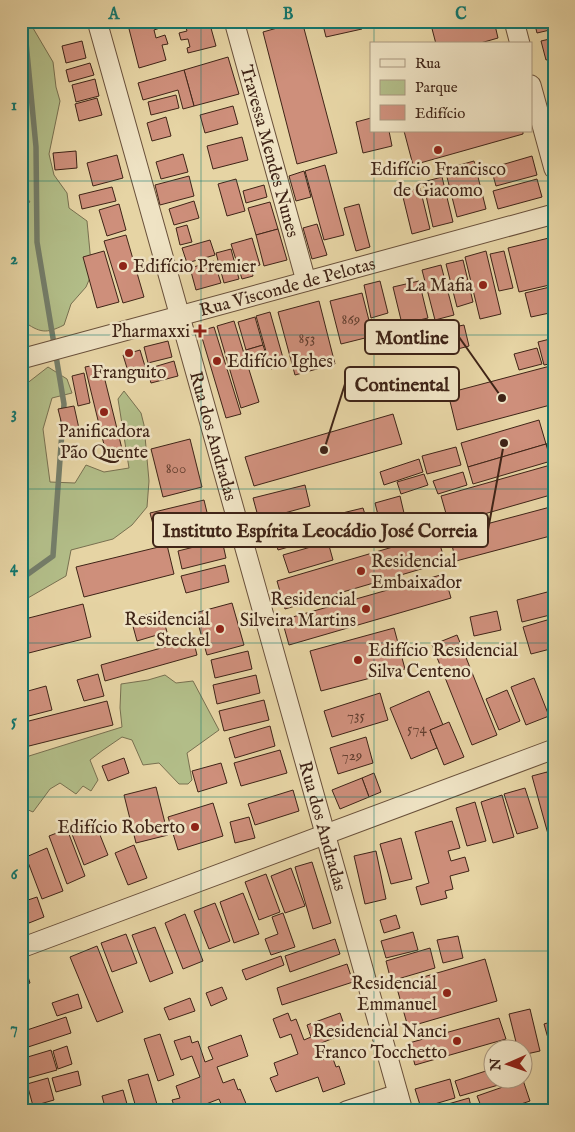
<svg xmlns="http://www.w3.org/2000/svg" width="575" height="1132" font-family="'IM FELL English',serif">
  <rect width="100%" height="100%" fill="#e6d4a4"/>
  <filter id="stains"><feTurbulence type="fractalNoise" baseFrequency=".004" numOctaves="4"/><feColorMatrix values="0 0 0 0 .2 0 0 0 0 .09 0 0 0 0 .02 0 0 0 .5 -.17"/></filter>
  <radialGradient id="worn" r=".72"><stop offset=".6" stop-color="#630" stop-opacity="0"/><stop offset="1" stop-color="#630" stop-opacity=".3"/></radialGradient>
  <!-- green -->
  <g fill="#b2bd88" stroke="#787050">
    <path d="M21,21L30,23L53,62L56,87L60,101L49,154L54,175L67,193L69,208L87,221L92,273L86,287L71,304L64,325C46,334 40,333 23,321L21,312V206L30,202L21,189V134L24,124L21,122Z"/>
    <path d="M48,367L67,379L72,393L52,398L43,429L50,482L75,483L86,465L104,472L129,468L118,399L124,391L141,413L144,425L149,481L147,507L132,525L113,539L71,550L66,576L21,602V388Z"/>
    <path d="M165,675L176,683L193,681L219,730L187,753L192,780L188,784H179L159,763L143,765L132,740L122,737L103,750L90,760L98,780L91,791L83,786L76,794L60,783L50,789L33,812L26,809L21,811V768L29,756L122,727L120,708L121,684L148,680Z"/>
  </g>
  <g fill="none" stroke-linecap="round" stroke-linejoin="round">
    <!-- stream -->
    <path stroke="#747d69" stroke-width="5.5" d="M21,579L53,556L64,404L37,242L36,147L24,21"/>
  </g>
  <!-- building -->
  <g fill="#ce8f7b" stroke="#3f2417">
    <path d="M127,21H162L163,27L154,30L156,38L165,35L168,44L162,45L166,60L139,68Z"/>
    <path d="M184,21H209L216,46L188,53L187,48L190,47L188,39L181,40L179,33L187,31Z"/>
    <path d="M302,21L337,153L297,164L263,32Z"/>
    <path d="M322,21H360L362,29L326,37Z"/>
    <path d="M430,21H494L498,38L477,44H436Z"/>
    <path d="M534,21H551L554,29L537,33Z"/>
    <path d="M554,38V58L546,60L541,41Z"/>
    <path d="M82,41L86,58L66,63L62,46Z"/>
    <path d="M228,57L239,94L194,106L184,70Z"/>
    <path d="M90,63L94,75L69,82L66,70Z"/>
    <path d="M184,70L194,106L183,109L178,90L143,100L138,83Z"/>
    <path d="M95,79L99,96L76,102L72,85Z"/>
    <path d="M176,95L179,108L151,115L148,102Z"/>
    <path d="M97,98L102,115L79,121L75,104Z"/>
    <path d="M233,106L238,124L205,133L200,115Z"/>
    <path d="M166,117L171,136L152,141L147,123Z"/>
    <path d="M371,118V131H389L392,146L363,153L356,122Z"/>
    <path d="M404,131H523V134L413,165Z"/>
    <path d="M242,137L248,160L213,169L207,146Z"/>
    <path d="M76,151L77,168L55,170L53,153Z"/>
    <path d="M183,154L188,172L161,179L156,162Z"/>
    <path d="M117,155L123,178L93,186L87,163Z"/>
    <path d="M532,156L537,175L496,186L491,168Z"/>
    <path d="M474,161L486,209L457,217L445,169Z"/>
    <path d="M325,165L344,235L324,240L305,171Z"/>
    <path d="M304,171L311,197L296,201L289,176Z"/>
    <path d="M189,176L194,196L160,205L155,185Z"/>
    <path d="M442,177L453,222L433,227L423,182Z"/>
    <path d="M236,179L245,211L227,216L218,184Z"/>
    <path d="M537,179L542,197L498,209L493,191Z"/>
    <path d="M264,185L267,197L246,203L243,191Z"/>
    <path d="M112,187L116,201L82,209L79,195Z"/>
    <path d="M420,188L430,229L412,234L402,193Z"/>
    <path d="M194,201L199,218L174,225L169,209Z"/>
    <path d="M270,202L278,229L256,235L248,208Z"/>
    <path d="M119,204L126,230L107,236L99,210Z"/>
    <path d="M359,204L370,247L356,251L344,208Z"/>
    <path d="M317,224L327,255L312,259L303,228Z"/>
    <path d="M187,225L192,242L180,245L176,228Z"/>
    <path d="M278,229L287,260L264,266L256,235Z"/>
    <path d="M126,235L144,297L123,303L104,241Z"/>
    <path d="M553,237L554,284L519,292L508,248Z"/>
    <path d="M252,238L260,265L251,268L253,276L242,279L231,244Z"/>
    <path d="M210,240L215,255L187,263L182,248Z"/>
    <path d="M231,249L239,279L224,283L216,253Z"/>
    <path d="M104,251L119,302L97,308L83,257Z"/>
    <path d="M486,251L501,314L480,319L465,257Z"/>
    <path d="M504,251L513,288L499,291L490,254Z"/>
    <path d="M463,260L473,302L457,307L446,264Z"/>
    <path d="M214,261L221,283L196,290L190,268Z"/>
    <path d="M441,265L454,315L435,320L422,270Z"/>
    <path d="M380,281L388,313L371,318L364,285Z"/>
    <path d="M419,281L428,318L402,324L393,287Z"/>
    <path d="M554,286V312L531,317L525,293Z"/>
    <path d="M362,293L373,336L341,344L330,301Z"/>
    <path d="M319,301L335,364L295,375L278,312Z"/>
    <path d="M270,312L285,365L271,369L256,316Z"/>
    <path d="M255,317L263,345L246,350L238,322Z"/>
    <path d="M234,321L259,402L241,408L217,326Z"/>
    <path d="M464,325L469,346L454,350L449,328Z"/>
    <path d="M214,327L241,414L226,418L200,331Z"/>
    <path d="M554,338V363L544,365L538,342Z"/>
    <path d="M168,341L172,357L148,363L144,347Z"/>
    <path d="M263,345L267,357L250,362L246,350Z"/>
    <path d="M537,348L542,364L519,370L514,354Z"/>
    <path d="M140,350L148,376L131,381L123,355Z"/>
    <path d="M174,361L178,376L151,383L147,369Z"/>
    <path d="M101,364L124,457L108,461L85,367Z"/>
    <path d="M554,365V404L457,430L448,393Z"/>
    <path d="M84,373L90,403L78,406L72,376Z"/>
    <path d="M74,406L80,433L65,437L58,409Z"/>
    <path d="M393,414L402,444L254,486L245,457Z"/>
    <path d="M539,420L546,444L468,467L461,443Z"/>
    <path d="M190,439L202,487L163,497L151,449Z"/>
    <path d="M554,441V460L551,461L546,444Z"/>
    <path d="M546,444L551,461L473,484L468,467Z"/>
    <path d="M456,447L461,465L427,474L422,456Z"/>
    <path d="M419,459L423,472L384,485L380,472Z"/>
    <path d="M554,464V494L449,524L441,496Z"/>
    <path d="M463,472L467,485L438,494L433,481Z"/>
    <path d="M424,474L428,485L401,494L397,482Z"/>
    <path d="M305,485L310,506L259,520L253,498Z"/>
    <path d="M400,496L404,513L379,519L375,503Z"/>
    <path d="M204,500L211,529L158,543L150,513Z"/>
    <path d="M554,506V535L456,561L449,534Z"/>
    <path d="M363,508L368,524L334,532L330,516Z"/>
    <path d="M300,521L306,542L278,550L272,529Z"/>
    <path d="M437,534L445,562L285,609L277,581Z"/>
    <path d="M222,540L226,558L182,569L178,551Z"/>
    <path d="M328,542L333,560L289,573L283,555Z"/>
    <path d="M167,545L174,574L84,597L76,567Z"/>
    <path d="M225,565L229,582L186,593L181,576Z"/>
    <path d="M444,574L451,598L289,645L282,620Z"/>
    <path d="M551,591L554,602V614L522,622L517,600Z"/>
    <path d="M232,603L244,645L207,655L195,613Z"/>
    <path d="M83,604L91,637L21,655V620Z"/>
    <path d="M161,611L167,632L137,641L131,619Z"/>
    <path d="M497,611L501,630L474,636L470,617Z"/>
    <path d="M554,618V648L531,654L523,627Z"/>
    <path d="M394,628L405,669L321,691L310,651Z"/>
    <path d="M457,635L497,735L472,745L432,645Z"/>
    <path d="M193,639L197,655L105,681L101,665Z"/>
    <path d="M248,651L252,669L215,678L211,660Z"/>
    <path d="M98,674L104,696L84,701L77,680Z"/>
    <path d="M256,675L260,693L217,704L213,685Z"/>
    <path d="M534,678L549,716L526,725L511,687Z"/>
    <path d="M46,686L52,710L21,718V693Z"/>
    <path d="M507,690L520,721L499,730L486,699Z"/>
    <path d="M429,691L443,725L430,730L437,748L411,759L390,708Z"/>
    <path d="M380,693L388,720L332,737L324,711Z"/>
    <path d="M264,700L269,720L224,731L219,711Z"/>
    <path d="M107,701L113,725L21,748V723Z"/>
    <path d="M449,722L464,757L444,765L430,730Z"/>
    <path d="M270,726L275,746L235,758L229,738Z"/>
    <path d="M366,737L373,763L338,774L330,748Z"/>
    <path d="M280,750L287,773L241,786L234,763Z"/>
    <path d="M124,758L129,773L108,781L102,766Z"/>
    <path d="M221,763L227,783L198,792L192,771Z"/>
    <path d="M547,772L554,795V845H551L532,776Z"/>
    <path d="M374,773L381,792L369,797L362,778Z"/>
    <path d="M362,778L369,797L340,809L332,790Z"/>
    <path d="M156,787L168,835L136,843L124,795Z"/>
    <path d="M525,788L538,828L517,834L504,794Z"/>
    <path d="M293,790L299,811L255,825L248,804Z"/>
    <path d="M502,795L514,837L493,843L481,802Z"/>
    <path d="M475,802L486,841L467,846L456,808Z"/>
    <path d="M213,803L223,836L178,850L168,817Z"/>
    <path d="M249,817L255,838L235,843L230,822Z"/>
    <path d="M94,820L108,855L84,865L70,829Z"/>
    <path d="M452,821L460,848L448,851L451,861L465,857L469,871L450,876L453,889L445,891L447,898L421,905L416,887L429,883L415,832Z"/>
    <path d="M67,829L85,876L67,884L49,836Z"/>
    <path d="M401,838L412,879L391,884L380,844Z"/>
    <path d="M134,845L147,878L128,885L115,853Z"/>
    <path d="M47,848L63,891L42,899L26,857Z"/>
    <path d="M376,851L386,899L365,904L354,856Z"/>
    <path d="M312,862L331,923L313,929L295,867Z"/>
    <path d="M291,868L305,906L285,913L271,876Z"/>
    <path d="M266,874L280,912L259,920L245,882Z"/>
    <path d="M243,893L259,934L234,943L220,902Z"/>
    <path d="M37,897L44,917L29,923L22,902Z"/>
    <path d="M215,903L230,941L209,949L194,911Z"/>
    <path d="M283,913L295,947L271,955L265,939L278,934L272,917Z"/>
    <path d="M185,914L203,961L183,969L165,923Z"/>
    <path d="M396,915L400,928L384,933L380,920Z"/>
    <path d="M155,927L173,973L150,982L132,935Z"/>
    <path d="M413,932L418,950L386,958L381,941Z"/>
    <path d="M126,934L137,963L112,972L101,943Z"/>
    <path d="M458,936L463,958L443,963L437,940Z"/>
    <path d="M335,939L340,954L290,972L285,956Z"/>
    <path d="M97,946L123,1012L97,1022L70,957Z"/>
    <path d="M430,948L435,968L391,981L386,961Z"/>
    <path d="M281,956L284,965L246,980L242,970Z"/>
    <path d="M485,959L497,1001L408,1027L396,985Z"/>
    <path d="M24,964L30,983L21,986V965Z"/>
    <path d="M347,964L353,982L282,1005L277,988Z"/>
    <path d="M222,987L227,999L211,1006L206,993Z"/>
    <path d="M78,994L82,1008L57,1016L52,1003Z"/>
    <path d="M190,998L195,1011L169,1020L164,1008Z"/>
    <path d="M530,1009L540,1051L522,1055V1050H518L509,1014Z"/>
    <path d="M288,1013L291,1021L296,1019L304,1040L311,1037L307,1025L340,1013L347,1033L316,1045L321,1060L332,1056L336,1067L339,1066L345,1084L323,1092L318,1077L276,1092L270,1078L278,1075L274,1063L298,1054L291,1034L280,1038L273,1019Z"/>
    <path d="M66,1017L71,1033L22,1049L21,1032Z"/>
    <path d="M499,1018L506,1039L415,1065L409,1043Z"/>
    <path d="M554,1021V1048L551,1049L544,1024Z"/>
    <path d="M160,1034L174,1075L158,1081L144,1039Z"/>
    <path d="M241,1035L248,1056L217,1067L223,1083L234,1079L238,1090L240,1089L247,1106L235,1111H224L219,1099L188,1111H176L172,1100L180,1098L176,1086L200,1077L192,1056L181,1060L174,1041L190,1036L192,1043L198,1041L205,1062L213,1059L208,1047Z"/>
    <path d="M67,1046L72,1064L58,1069L53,1051Z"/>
    <path d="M51,1050L57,1070L21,1080V1059Z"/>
    <path d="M492,1069V1080H516L460,1096L455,1081Z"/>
    <path d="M78,1071L81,1085L56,1092L52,1078Z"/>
    <path d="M148,1074L159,1111H137L128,1080Z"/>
    <path d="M48,1078L54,1100L33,1106L27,1084Z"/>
    <path d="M450,1079L455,1098L421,1108L415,1089Z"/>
    <path d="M523,1080L530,1101L500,1111H483L477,1096Z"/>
    <path d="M123,1090L129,1111H106L102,1096Z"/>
    <path d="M469,1098L472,1111H435L434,1108Z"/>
  </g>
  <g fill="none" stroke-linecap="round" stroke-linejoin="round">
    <!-- minor casing -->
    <g stroke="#69503a" stroke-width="21">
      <g id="minor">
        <path id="s1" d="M97,21L403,1111"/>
        <path id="s2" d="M234,21L306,281"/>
        <path d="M514,21L520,44"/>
        <path d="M531,85L554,169"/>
        <path id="s3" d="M21,359L554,214"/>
        <path d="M21,948L554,749"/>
        <path d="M346,1111L398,1094"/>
      </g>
    </g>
    <!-- minor -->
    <use href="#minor" stroke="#efe3c4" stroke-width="19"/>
  </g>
  <!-- grid -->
  <path fill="none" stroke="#0f766e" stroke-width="1" stroke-opacity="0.55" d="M201,21V1111M374,21V44M374,131V1111M21,181H554M21,335H554M21,489H554M21,643H554M21,797H554M21,951H554"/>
  <!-- markers -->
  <g fill="#8f2418" stroke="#efe3c4" stroke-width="2">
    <circle cx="438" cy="150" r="5"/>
    <circle cx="123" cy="266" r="5"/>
    <circle cx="483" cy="285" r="5"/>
    <path d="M197.5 323.5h5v5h5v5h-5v5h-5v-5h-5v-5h5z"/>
    <circle cx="129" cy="353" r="5"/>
    <circle cx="217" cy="361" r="5"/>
    <circle cx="104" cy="412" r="5"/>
    <circle cx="361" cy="571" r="5"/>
    <circle cx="366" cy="609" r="5"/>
    <circle cx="220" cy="629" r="5"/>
    <circle cx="358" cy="660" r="5"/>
    <circle cx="195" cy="827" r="5"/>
    <circle cx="447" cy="993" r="5"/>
    <circle cx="457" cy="1041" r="5"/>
  </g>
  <g text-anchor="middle" stroke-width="5" stroke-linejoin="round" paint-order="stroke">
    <!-- number labels -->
    <g font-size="15" fill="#633f30">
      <text x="351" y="324">869</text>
      <text x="307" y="343">853</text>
      <text x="176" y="473">800</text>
      <text x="356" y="720">735</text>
      <text x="417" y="733">574</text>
      <text x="352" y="760">729</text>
    </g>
    <!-- street labels -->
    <g font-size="18" fill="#3f2417" stroke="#efe3c4">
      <text dy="6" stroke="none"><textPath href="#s2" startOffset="135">Travessa Mendes Nunes</textPath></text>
      <text dy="6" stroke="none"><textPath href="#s3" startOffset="276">Rua Visconde de Pelotas</textPath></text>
      <text dy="6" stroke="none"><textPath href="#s1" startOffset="431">Rua dos Andradas</textPath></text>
      <text dy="6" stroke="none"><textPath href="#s1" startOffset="836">Rua dos Andradas</textPath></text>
    </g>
    <!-- poi labels -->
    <g font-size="18" fill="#3f2417" stroke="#efe3c4" text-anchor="end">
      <text x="438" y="175" text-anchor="middle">Edifício Francisco<tspan x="438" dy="21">de Giacomo</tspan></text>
      <text x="133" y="272" text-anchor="start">Edifício Premier</text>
      <text x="473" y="291">La Mafia</text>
      <text x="190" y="337">Pharmaxxi</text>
      <text x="227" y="367" text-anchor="start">Edifício Ighes</text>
      <text x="129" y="378" text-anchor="middle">Franguito</text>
      <text x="104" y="437" text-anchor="middle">Panificadora<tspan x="104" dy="21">Pão Quente</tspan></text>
      <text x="371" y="567" text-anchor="start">Residencial<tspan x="371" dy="21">Embaixador</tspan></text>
      <text x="356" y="605">Residencial<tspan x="356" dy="21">Silveira Martins</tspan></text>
      <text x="210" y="625">Residencial<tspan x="210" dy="21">Steckel</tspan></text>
      <text x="368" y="656" text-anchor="start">Edifício Residencial<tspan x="368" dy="21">Silva Centeno</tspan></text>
      <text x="185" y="833">Edifício Roberto</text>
      <text x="437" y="989">Residencial<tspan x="437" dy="21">Emmanuel</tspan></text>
      <text x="447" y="1037">Residencial Nanci<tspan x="447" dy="21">Franco Tocchetto</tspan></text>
    </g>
  </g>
  <!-- callouts -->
  <path fill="none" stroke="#3f2417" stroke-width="2" d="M502 398L459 337M324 450L345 384M504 443L488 530"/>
  <g fill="#3f2417" stroke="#efe3c4" stroke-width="2">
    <circle cx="502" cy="398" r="5"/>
    <circle cx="324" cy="450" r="5"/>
    <circle cx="504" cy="443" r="5"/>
  </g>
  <g fill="#efe3c4" stroke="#3f2417" stroke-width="2">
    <rect x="365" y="320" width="94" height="34" rx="5"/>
    <rect x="345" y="367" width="114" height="34" rx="5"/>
    <rect x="153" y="513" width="335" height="34" rx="5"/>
  </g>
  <g font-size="19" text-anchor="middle" font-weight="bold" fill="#3f2417">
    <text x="412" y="344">Montline</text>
    <text x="402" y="391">Continental</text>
    <text x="320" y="537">Instituto Espírita Leocádio José Correia</text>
  </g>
  <!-- margin -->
  <rect width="575" height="1132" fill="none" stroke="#e6d4a4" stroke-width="55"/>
  <!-- legend -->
  <rect x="370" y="42" width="162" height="90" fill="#efe3c4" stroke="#a9977f"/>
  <rect x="380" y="59" width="25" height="8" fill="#efe3c4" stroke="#a9977f"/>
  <text x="415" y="68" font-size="15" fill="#3f2417">Rua</text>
  <rect x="380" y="80" width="25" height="15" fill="#b2bd88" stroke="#a9977f"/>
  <text x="415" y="92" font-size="15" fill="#3f2417">Parque</text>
  <rect x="380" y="105" width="25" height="15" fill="#ce8f7b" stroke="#a9977f"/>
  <text x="415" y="118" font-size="15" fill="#3f2417">Edifício</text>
  <!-- north arrow -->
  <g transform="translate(508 1064) rotate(268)"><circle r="24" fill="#efe3c4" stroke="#a9977f"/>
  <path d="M0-4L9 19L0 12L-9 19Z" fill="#8f2418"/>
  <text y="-8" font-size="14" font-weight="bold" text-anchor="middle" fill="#3f2417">N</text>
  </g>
  <rect x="28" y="28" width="520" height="1076" fill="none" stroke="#0f766e" stroke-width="2"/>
  <g font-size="16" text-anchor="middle" font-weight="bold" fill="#0f766e">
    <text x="114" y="19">A</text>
    <text x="288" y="19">B</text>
    <text x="461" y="19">C</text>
    <text x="14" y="110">1</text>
    <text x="14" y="264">2</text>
    <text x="14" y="418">3</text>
    <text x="14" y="572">4</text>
    <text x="14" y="726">5</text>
    <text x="14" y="879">6</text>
    <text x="14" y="1033">7</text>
  </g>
  <rect width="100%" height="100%" filter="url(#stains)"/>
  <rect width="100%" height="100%" fill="url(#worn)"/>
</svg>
